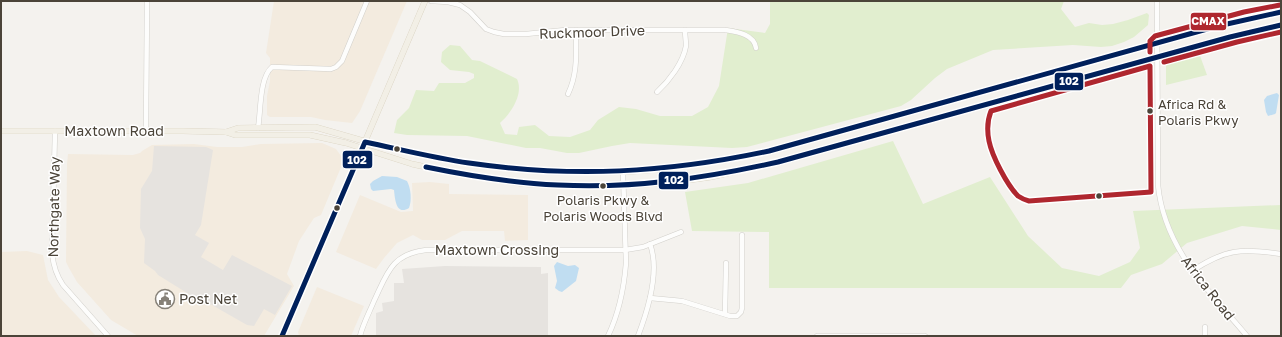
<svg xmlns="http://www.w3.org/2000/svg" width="1282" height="337" font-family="'Golos Text',sans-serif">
  <rect width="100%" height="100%" fill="#f4f2ee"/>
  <!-- commercial -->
  <g fill="#f3ebdf">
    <path d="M274,1H407L360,111L352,123L325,120L311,117H270L267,115V96L270,81V58L266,53Z"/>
    <path d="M322,143L336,149L344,160L321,215L314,218L299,241L287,274L294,286L264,336H138L111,320L77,282L69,268L66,262L67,164L68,154L133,155L140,153L142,151L152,145L194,144L217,147H242L261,144Z"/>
    <path d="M430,182L449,184V194L528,195V240L505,241L504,231H462L445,240H422L413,235L397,243L384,258L376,269L336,252L360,195L401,212L413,211L412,183Z"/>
    <path d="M27,251L43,255L48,280L59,297L96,336H1V252Z"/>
    <path d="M317,287L364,306L351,336H299L298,332Z"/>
  </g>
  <!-- green -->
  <g fill="#e1eecf">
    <path d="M770,1H1064L1061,9L1075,27L1089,23L1102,25L1113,24L1128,20L1147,13L1149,15L1148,25L1134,37L1124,42L1112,46L1101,47L1073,45L993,50L947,69L935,78L911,100L901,106L747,147L732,148L630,143L612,146L579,153H567L540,148H526L467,136L407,135L394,133L397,120L409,108L416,90L434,91L439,83H465L474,78V74L469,72L450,70L441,62L442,52L450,45L460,46L472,60L480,61L517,79C524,94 511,113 500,123L505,134L517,135L519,127L535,125L549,136L570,137L590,130L598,120L619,107L636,109L660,116H692L708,107L719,86L728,28L765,33L770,24Z"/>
    <path d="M1199,53L1207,75L1166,85V66L1168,62Z"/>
    <path d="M893,141L923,204L990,177L1028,236L1062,268L1099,276L1130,262L1140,248L1133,211L1281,205V230L1242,226L1187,243L1162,264L1131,275L1121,288H769V232L692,231L685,192L748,183Z"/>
  </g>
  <!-- parking -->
  <g fill="#e6e3df">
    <path d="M154,146L206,147L213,150L201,225L195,235L209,243L201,257L223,270L232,255L292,286L275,315L264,309L254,326L247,325L212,305L200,301L158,275L155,271L144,263L145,239L140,228L141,189L152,171Z"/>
    <path d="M445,266L541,267V274L548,273V336H376V313L383,311L382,303L394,301V283H404L402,269Z"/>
  </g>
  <!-- water -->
  <g fill="#c0ddf1">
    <path d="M1277,93L1279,95L1276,113L1275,114L1268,116L1266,112L1264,100L1267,96Z"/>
    <path d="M382,176L397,177L407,181C411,188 412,201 409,208C396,216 395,199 394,190L391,189L373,191L371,189L370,184L373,181Z"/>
    <path d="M557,262L568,266L575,265L579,268L576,281L562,292L559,291L555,288L557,281L554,266Z"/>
  </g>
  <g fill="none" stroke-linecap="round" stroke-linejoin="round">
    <!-- minor casing -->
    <g stroke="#d2d0cb" stroke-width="5.5">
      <g id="minor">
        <path d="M431,1L448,2L460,5L470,12L486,29L494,32L504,34H526L565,30H725C737,32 754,34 756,48"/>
        <path d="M1157,1L1158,185C1164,248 1208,290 1247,336"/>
        <path d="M657,92C669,81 683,63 686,46C686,41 685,35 685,30"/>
        <path d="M568,94C578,73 576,53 576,30"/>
        <path d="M258,128C261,112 259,78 272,67L331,69L336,67L342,61L367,1"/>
        <path d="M55,131L52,252C53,265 56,275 63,285L108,336"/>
        <path d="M146,131L147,1"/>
        <path d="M1192,271C1225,249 1242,248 1281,254"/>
        <path d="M650,298L682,301L730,316H737L741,312L742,308V235"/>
        <path d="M725,314L726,263"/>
        <path d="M1205,327V336"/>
        <path d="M360,336C363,324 369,313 374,301C387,274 391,254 426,250H625L643,247L681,232"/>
        <path d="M608,336C619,313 624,288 626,263L623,172"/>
        <path d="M638,336C648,310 660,271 650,244"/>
        <path d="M817,336H925"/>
      </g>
    </g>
    <!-- major casing -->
    <g stroke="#d6cebb" stroke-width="6">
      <g id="major">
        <path d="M1,131H183L226,132L235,135H310L346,143L412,164L453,173L525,184L573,186L636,185L675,182L711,177L778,162L1230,37L1281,25"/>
        <path d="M226,132L238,128L315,127L381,146L444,159L495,167L559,172H623L665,169L727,160L769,151L1218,26L1281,12"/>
        <path d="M282,336L425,1"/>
      </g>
    </g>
    <!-- minor -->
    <use href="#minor" stroke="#fdfdfc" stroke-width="4.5"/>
    <!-- major -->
    <use href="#major" stroke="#f2efe6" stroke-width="5.5"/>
    <!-- bus-1 casing -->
    <g stroke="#fff" stroke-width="8">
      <g id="bus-1">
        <path d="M426,167C470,176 513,183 558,185C633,189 706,178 778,162L1230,37L1281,25"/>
        <path d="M282,336L365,142C399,149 434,158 469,163C573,178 666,173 769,151L1218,26L1281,12"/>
      </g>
    </g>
    <!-- bus-2 casing -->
    <g stroke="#fff" stroke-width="8">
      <g id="bus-2">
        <path d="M1150,52V41L1155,36L1244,12L1280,5"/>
        <path d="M1164,62L1237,42L1281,32"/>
        <path d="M1150,66L1151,192L1029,201C1025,200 1021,198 1018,196C1007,185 992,156 989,141C987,131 987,121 991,111Z"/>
      </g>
    </g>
    <!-- bus-1 -->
    <use href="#bus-1" stroke="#00205b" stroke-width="5"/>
    <!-- bus-2 -->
    <use href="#bus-2" stroke="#af272f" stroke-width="5"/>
  </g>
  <!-- icons -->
  <defs>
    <g id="civic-ring" transform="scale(1)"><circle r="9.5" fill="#fff" stroke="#868178" stroke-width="1.5"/><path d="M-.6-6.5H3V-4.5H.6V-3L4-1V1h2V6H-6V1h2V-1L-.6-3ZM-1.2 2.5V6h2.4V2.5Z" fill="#868178"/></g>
  </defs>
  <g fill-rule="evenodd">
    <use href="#civic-ring" x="165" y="299"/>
  </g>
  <!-- markers -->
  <g fill="#4b4439" stroke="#fff" stroke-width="1.5">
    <circle cx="1150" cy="111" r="3.5"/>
    <circle cx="397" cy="149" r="3.5"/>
    <circle cx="603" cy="186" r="3.5"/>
    <circle cx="1099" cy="196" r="3.5"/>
    <circle cx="337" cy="208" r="3.5"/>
  </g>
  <g text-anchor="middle" stroke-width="3" stroke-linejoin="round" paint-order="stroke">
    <!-- bus labels -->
    <g font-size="13" fill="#4b4439" stroke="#fff" text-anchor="start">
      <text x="1158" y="109">Africa Rd &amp;<tspan x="1158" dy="16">Polaris Pkwy</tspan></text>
      <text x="603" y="205" text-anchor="middle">Polaris Pkwy &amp;<tspan x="603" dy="16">Polaris Woods Blvd</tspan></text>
    </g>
    <!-- street labels -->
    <g font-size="14" fill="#4b4439" stroke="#fff">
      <text transform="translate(592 32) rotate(-2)" y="5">Ruckmoor Drive</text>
      <text x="114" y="136">Maxtown Road</text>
      <text transform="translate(54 207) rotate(-89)" y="5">Northgate Way</text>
      <text x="497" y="255">Maxtown Crossing</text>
      <text transform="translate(1208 288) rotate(52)" y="5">Africa Road</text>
    </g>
    <!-- poi labels -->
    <g font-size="14" fill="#4b4439" stroke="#fff" text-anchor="start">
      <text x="179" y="304">Post Net</text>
    </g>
  </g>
  <g stroke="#fff" stroke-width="1.5">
    <rect x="1190" y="12" width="37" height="19" rx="4" fill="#af272f"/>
    <rect x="1054" y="72" width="30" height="19" rx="4" fill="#00205b"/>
    <rect x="342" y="150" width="31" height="19" rx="4" fill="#00205b"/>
    <rect x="658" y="171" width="31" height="19" rx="4" fill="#00205b"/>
  </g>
  <g font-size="11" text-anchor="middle" font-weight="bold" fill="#fff">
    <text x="1208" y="25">CMAX</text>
    <text x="1069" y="85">102</text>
    <text x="357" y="164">102</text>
    <text x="674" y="184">102</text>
  </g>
  <!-- border -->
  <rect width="1282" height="337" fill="none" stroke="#4b4439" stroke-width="4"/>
</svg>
